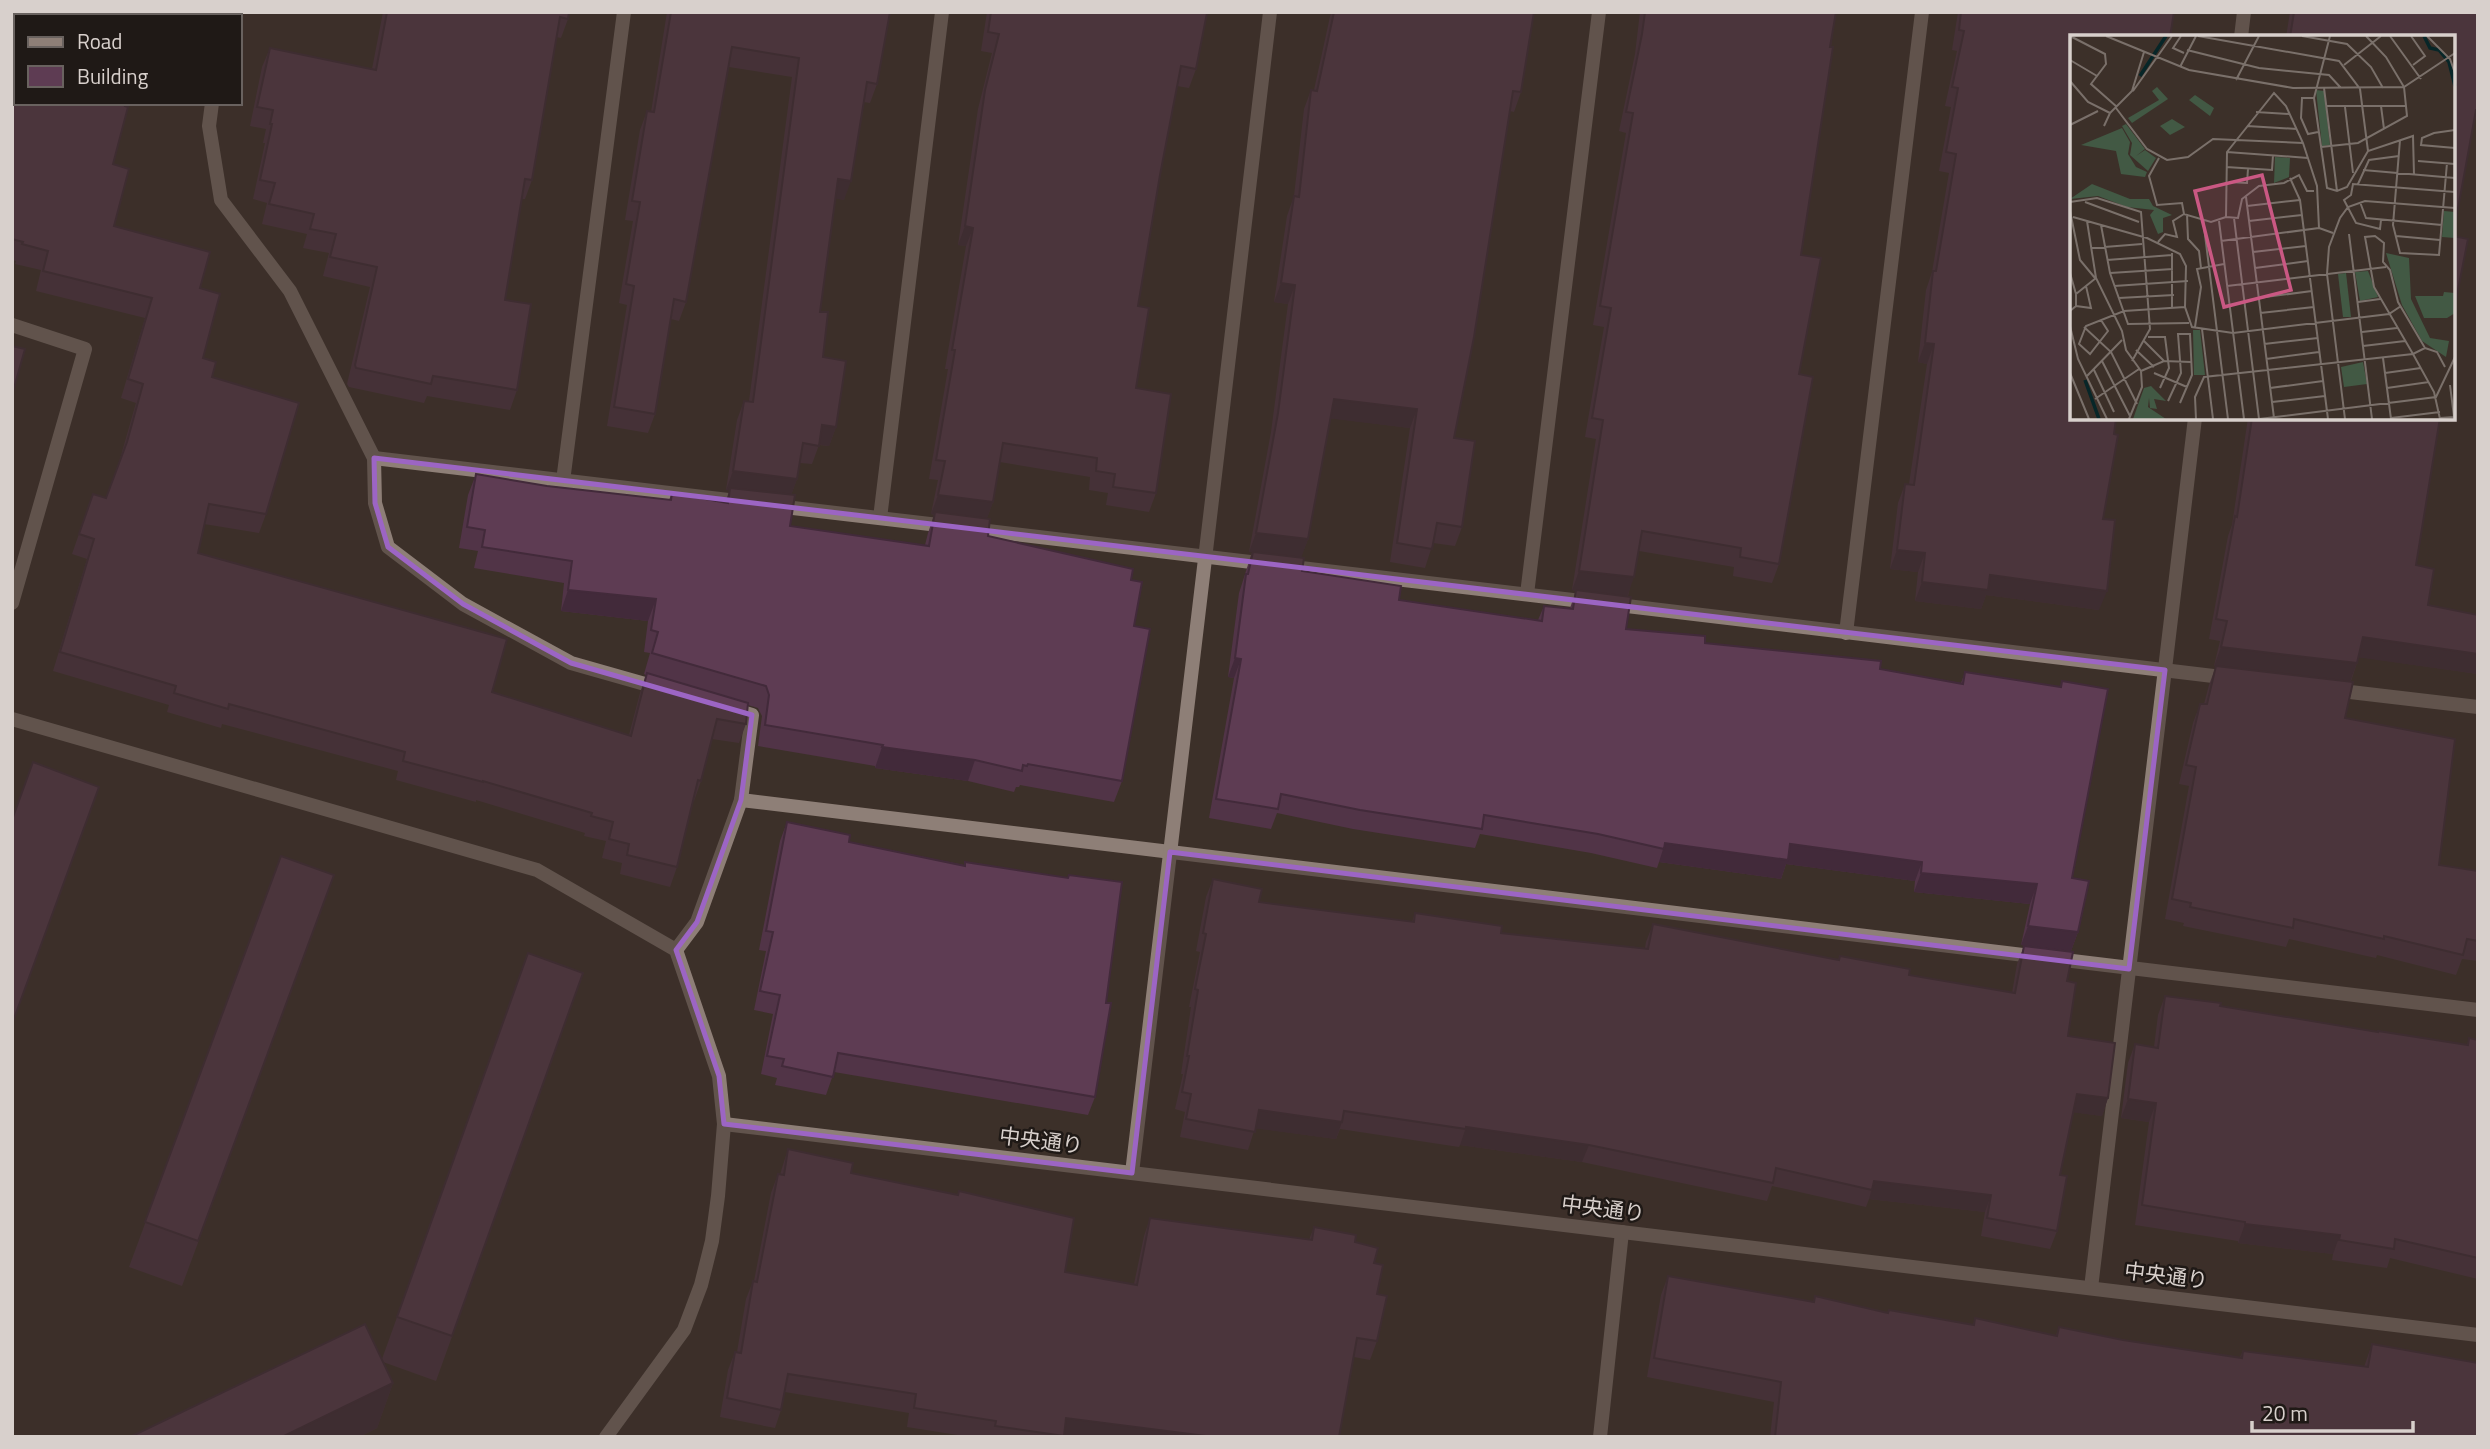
<svg xmlns="http://www.w3.org/2000/svg" width="2490" height="1449" font-family="'Titillium Web','Noto Sans JP',sans-serif">
  <rect width="100%" height="100%" fill="#3c3029"/>
  <g fill="none" stroke-linecap="round" stroke-linejoin="round">
    <!-- minor -->
    <g stroke="#8e7f77" stroke-width="14">
      <path d="M226,16V12"/>
      <path d="M2241,37L2244,12"/>
      <path d="M212,103L209,126L221,200L290,291L374,458L375,503L388,547L463,604L571,663L659,688"/>
      <path d="M12,325L85,349L12,603"/>
      <path d="M374,458L745,502"/>
      <path d="M563,481L624,12"/>
      <path d="M776,506L947,526"/>
      <path d="M880,518L942,12"/>
      <path d="M971,529L1590,602"/>
      <path d="M1527,594L1599,12"/>
      <path d="M1610,604L2230,678"/>
      <path d="M1846,633L1922,12"/>
      <path d="M2333,690L2478,707"/>
      <path d="M12,719L537,870L676,950L719,1076L724,1124L718,1196L712,1241L701,1285L684,1330L606,1437"/>
      <path d="M741,800L2478,1010"/>
      <path d="M676,950L697,922L741,800L752,715L729,708"/>
      <path d="M1132,1173L1270,12"/>
      <path d="M2091,1288L2195,418"/>
      <path d="M1600,1437L1622,1232"/>
    </g>
    <!-- tertiary -->
    <path stroke="#8e7f77" stroke-width="14" d="M724,1124L2478,1335"/>
  </g>
  <!-- wall -->
  <g fill="#513447">
    <path d="M12,12L113,164L114,226L200,288L203,358L212,377L266,514L259,533L204,524L198,553L492,692L629,735L640,693L646,675L644,674L650,653L644,652L648,621L561,611L564,583L474,568L478,551L459,548L468,495L476,474L547,486L669,500L672,493L725,502L730,490H726L737,420L744,401H749L792,77L729,67L686,302L679,321L671,319L655,414L648,433L607,426L627,305L619,303L633,221L625,220L640,130L647,111L651,112L667,12H890L877,84L870,103L864,102L844,200L836,198L820,312L823,357L836,427L829,446L819,445L812,464L800,463L797,479L791,495L790,526L925,545L928,533L934,515L931,514L938,480L929,479L948,369H945L966,246L958,245L978,109L992,53L981,51L987,12H1202L1196,69L1189,88L1177,86L1160,175L1138,306L1136,388L1156,493L1149,512L1106,505L1108,493L1089,490L1090,477L1000,462L993,502L987,518L988,536L1131,580L1134,626L1122,781L1114,802L1020,785L1019,787H1016L1014,792L968,781L875,768V766L758,746L762,716L758,708L748,705L746,724L739,743L712,739L701,781L694,801L693,800L677,867L670,887L620,874L622,863L602,858L606,841L584,836L585,833L476,800V802L396,780L398,771L222,724L221,728L167,712L169,705L53,671L87,559L72,554L93,494L106,498L120,459L136,403L121,398L145,318L36,291L41,270L15,264L16,261L12,260Z"/>
    <path d="M383,12H569L568,19L561,38L556,37L532,180L525,199H522L505,300L517,390L510,410L427,396L424,403L349,387L347,384L370,287L323,276L329,253L303,248L307,234L262,224L267,203L253,199L265,143H263L266,129L250,126L262,67L270,48L372,69Z"/>
    <path d="M1331,12H1534L1521,92L1514,112L1510,111L1454,438L1462,527L1455,546L1433,543L1425,568L1390,562L1410,428L1330,418L1308,539L1301,557L1302,571L1399,600L1538,620L1544,606L1570,608L1576,591L1572,590L1596,439L1585,437L1604,327L1593,325L1626,133L1619,131L1635,54L1640,12H1836L1801,255L1799,374L1779,564L1772,583L1733,576L1734,567L1639,551L1628,596L1626,629L1705,643L1880,669L1961,683L1965,672L2060,687L2062,681L2072,878L2078,932L2071,951L2021,945L2030,904L1914,892L1915,881L1786,864L1781,879L1659,862L1657,868L1591,853L1480,834L1475,848L1353,829L1277,813L1271,829L1209,818L1234,678L1228,677L1239,593L1252,552H1249L1271,432L1288,304L1274,302L1287,216L1294,196L1304,109L1311,90H1314Z"/>
    <path d="M1958,12H2174L2072,37L2114,434L2103,519L2099,610L1986,595L1981,609L1915,601L1918,572L1890,569L1898,503L1905,484H1909L1927,364L1918,362L1926,290L1932,272L1949,173L1939,171L1951,107L1945,106L1957,51L1952,50Z"/>
    <path d="M2290,12H2478V112L2474,123L2453,236V37H2286Z"/>
    <path d="M2248,418H2440L2416,565L2428,605L2478,674L2359,657L2351,681L2345,718L2439,865L2478,871V961L2462,959L2456,975L2377,955L2376,958L2289,939L2286,947L2183,926L2184,923L2165,919L2189,786L2179,784L2193,723L2200,704H2204L2209,685L2216,666H2214L2220,641L2209,639L2228,536L2232,525Z"/>
    <path d="M787,822L849,842L964,865L965,862L1068,878L1069,875L1106,1003L1095,1097L1088,1115L834,1072L826,1095L775,1085L777,1078L761,1074L773,1014L754,1010L766,951L759,950L780,841Z"/>
    <path d="M281,856L334,875L182,1286L129,1267Z"/>
    <path d="M1213,879L1259,902L1412,922L1415,913L1501,933L1645,948L1646,942L1653,924L1909,975L2012,993L2017,964L2024,946L2067,981L2068,1036L2108,1098L2102,1116L2073,1112L2060,1175L2057,1231L2050,1249L1981,1236L1985,1212L1869,1199L1866,1207L1772,1186L1767,1201L1582,1162L1460,1145L1459,1147L1340,1129L1336,1139L1255,1128L1248,1150L1180,1137L1185,1112L1175,1109L1183,1074H1181L1191,1007H1189L1200,952L1196,951L1206,897Z"/>
    <path d="M528,953L583,973L436,1381L383,1362L393,1383L377,1428L359,1437H130L382,1359Z"/>
    <path d="M2165,996L2377,1032L2467,1045L2469,1038L2478,1040V1279L2390,1258L2387,1268L2332,1260L2333,1254L2238,1243V1241L2135,1225L2149,1122L2121,1118L2128,1063L2135,1044L2154,1047L2158,1015Z"/>
    <path d="M788,1149L851,1173L1065,1272L1134,1284L1144,1236L1150,1218L1309,1240L1314,1227L1355,1242L1374,1263L1377,1294V1341L1370,1360L1354,1357L1339,1437H970L907,1427L909,1413L785,1392L781,1410L775,1428L720,1417L728,1370L735,1352H737L746,1299L753,1281H754L771,1193L778,1174L780,1175L782,1168Z"/>
    <path d="M1668,1276L1813,1302L1815,1296L1888,1313L1973,1325L1975,1318L2056,1335L2059,1327L2123,1340L2240,1357L2243,1351L2364,1367L2372,1344L2478,1437H1770L1774,1402L1647,1377L1661,1295Z"/>
  </g>
  <!-- shaded-wall -->
  <g fill="#422a3a">
    <path d="M838,179L851,181L844,200L832,198Z"/>
    <path d="M965,226L973,228L966,246L958,245Z"/>
    <path d="M1281,283L1295,285L1288,304L1274,302Z"/>
    <path d="M1925,343L1934,344L1927,364L1918,362Z"/>
    <path d="M1334,399L1417,409L1410,428L1326,418Z"/>
    <path d="M822,425L836,427L829,446L815,444Z"/>
    <path d="M733,471L797,479L790,498L726,490Z"/>
    <path d="M938,495L993,502L986,521L931,514Z"/>
    <path d="M1256,533L1308,539L1301,558L1249,552Z"/>
    <path d="M1897,550L1925,553L1918,572L1890,569Z"/>
    <path d="M1579,571L1634,577L1627,597L1572,590Z"/>
    <path d="M1990,575L2107,591L2099,610L1986,595L1981,609L1915,601L1922,582Z"/>
    <path d="M568,590L656,599L648,621L561,611Z"/>
    <path d="M2363,637L2478,654V674L2356,657Z"/>
    <path d="M2221,647L2357,663L2350,682L2214,666Z"/>
    <path d="M1235,658L1241,659L1234,678L1228,677Z"/>
    <path d="M882,747L975,760L968,781L875,768Z"/>
    <path d="M1665,843L1790,844L1922,862L1915,881L1786,864L1781,879L1659,862Z"/>
    <path d="M1921,873L2037,884L2030,904L1914,892Z"/>
    <path d="M2028,926L2078,932L2071,951L2021,945Z"/>
    <path d="M2077,1094L2108,1098L2102,1116L2071,1112Z"/>
    <path d="M2128,1099L2156,1103L2149,1122L2121,1118Z"/>
    <path d="M1259,1110L1342,1122L1336,1139L1253,1128Z"/>
    <path d="M1466,1127L1589,1145L1582,1162L1460,1145Z"/>
    <path d="M1874,1181L1991,1195L1985,1212L1869,1199Z"/>
    <path d="M2245,1224L2340,1235L2333,1254L2238,1243Z"/>
    <path d="M393,1383L377,1428L359,1437H282Z"/>
    <path d="M1066,1418L1205,1436L1204,1437H1063Z"/>
  </g>
  <!-- building -->
  <g fill="#5e3c53" stroke="#422a3a" stroke-width="2">
    <path d="M12,12H97L114,16H16V103H126L125,106L128,107L113,164L129,169L114,226L210,252L200,288L220,294L203,358L216,362L212,377L299,403L266,514L209,504L198,553L507,639L492,692L631,736L647,673L748,703L746,724L717,719L701,781L698,780L677,867L627,855L629,844L609,839L613,822L591,816L592,813L483,781V782L403,761L405,752L229,704L228,709L174,693L176,686L60,652L94,539L79,534L93,494L106,498L127,442L143,384L128,379L152,298L43,271L48,251L22,244L23,242L12,239Z"/>
    <path d="M387,12H569L568,19L560,17L532,180L525,179L505,300L531,304L517,390L433,376L431,384L356,368L355,365L377,267L330,257L336,234L310,229L314,214L269,204L275,183L260,180L272,124H270L273,110L257,107L270,48L376,70Z"/>
    <path d="M671,12H890L877,84L867,82L851,181L838,179L820,312H828L823,357L846,361L836,427L822,425L819,446L803,443L797,479L733,471L744,401L753,402L799,58L732,47L686,302L674,299L655,414L614,407L634,286L626,284L640,202L632,201L647,111L654,112Z"/>
    <path d="M991,12H1202L1207,13L1196,69L1181,66L1160,175L1138,306L1149,308L1136,388L1171,394L1156,493L1113,487L1115,474L1096,471L1097,458L1003,443L993,502L938,495L945,461L936,460L955,350H952L973,228L965,226L985,90L999,34L988,32Z"/>
    <path d="M1334,12H1534L1521,92L1513,91L1474,337L1454,438L1475,441L1462,527L1437,523L1432,549L1397,543L1417,409L1334,399L1308,539L1256,533L1278,413L1295,285L1281,283L1294,196L1299,197L1311,90L1317,91Z"/>
    <path d="M1645,12H1836L1830,47H1833L1801,255L1821,258L1799,374L1813,377L1779,564L1740,557L1741,548L1642,531L1634,577L1579,571L1603,420L1592,418L1611,308L1600,306L1633,113L1626,112L1642,34Z"/>
    <path d="M1961,12H2174L2170,37H2072V418H2116L2114,434L2118,435L2103,519L2115,520L2107,591L1990,575L1988,590L1922,582L1925,553L1897,550L1905,484L1914,485L1934,344L1925,343L1933,271H1936L1956,154L1946,152L1958,88L1952,87L1964,31L1959,30Z"/>
    <path d="M2294,12H2478V110H2476L2453,236L2468,239L2453,315V37H2290Z"/>
    <path d="M12,346L25,349L12,395Z"/>
    <path d="M2252,418H2440L2416,565L2434,569L2428,605L2478,615V654L2363,637L2357,663L2221,647L2227,621L2216,619L2235,516L2237,517Z"/>
    <path d="M476,474L547,486L671,500L672,493L728,503L730,488L795,495L790,526L929,546L935,512L990,519L988,536L1133,569L1131,580L1142,582L1134,626L1150,629L1122,781L1028,764L1027,766L1023,765L1022,771L975,760L882,747L883,745L765,725L769,695L766,686L652,653L658,632L651,630L656,599L568,590L572,561L482,547L485,530L467,527Z"/>
    <path d="M1253,552L1304,558L1302,571L1401,586L1399,600L1542,621L1544,606L1573,609L1576,590L1631,597L1626,629L1705,636V643L1881,661L1880,669L1963,684L1965,672L2061,687L2062,681L2108,689L2072,878L2089,881L2078,932L2028,926L2037,884L1921,873L1922,862L1790,844L1788,860L1665,843L1664,849L1598,834L1484,815L1482,829L1360,810L1281,794L1278,809L1216,799L1241,659L1235,658L1246,574H1248Z"/>
    <path d="M2216,666L2353,682L2345,718L2455,739L2439,865L2478,871V941L2467,939L2463,955L2384,936V939L2294,919L2293,928L2190,907L2191,903L2172,899L2196,767L2186,765L2200,704H2207Z"/>
    <path d="M33,762L99,787L12,1024V820Z"/>
    <path d="M787,822L850,835L849,842L965,866V862L1068,878L1069,875L1122,882L1106,1003H1111L1095,1097L838,1053L833,1077L782,1066L784,1059L767,1056L780,995L760,991L773,932L766,931Z"/>
    <path d="M281,856L334,875L198,1241L145,1222Z"/>
    <path d="M1213,879L1262,889L1259,902L1414,922L1415,913L1502,926L1501,933L1648,949L1653,924L1839,960L1840,956L1910,969L1909,975L2015,993L2024,946L2073,952L2067,981L2076,983L2068,1036L2115,1043L2108,1098L2077,1094L2060,1175L2067,1176L2057,1231L1987,1218L1991,1195L1874,1181L1872,1190L1776,1168L1773,1183L1589,1145L1466,1127V1129L1344,1111L1342,1122L1259,1110L1255,1132L1186,1119L1191,1094L1182,1092L1189,1056H1187L1198,990L1195,989L1206,934L1203,933Z"/>
    <path d="M528,953L583,973L452,1336L397,1317Z"/>
    <path d="M2165,996L2221,1003L2220,1006L2378,1032V1031L2468,1045L2469,1038L2478,1040V1258L2395,1239L2394,1249L2339,1240L2340,1235L2245,1224V1222L2142,1205L2156,1103L2128,1099L2135,1044L2158,1048Z"/>
    <path d="M788,1149L853,1163L851,1173L958,1195L959,1191L1074,1218L1065,1272L1137,1285L1150,1218L1312,1240L1314,1227L1356,1235L1355,1242L1378,1248L1374,1263L1383,1265L1377,1294L1387,1296L1377,1341L1357,1338L1339,1437H1205V1436L1066,1418L1064,1436L995,1426L996,1421L914,1408L916,1394L788,1374L781,1410L727,1398L735,1352L741,1353L753,1281L757,1282L778,1174L784,1175Z"/>
    <path d="M1668,1276L1814,1302L1815,1296L1888,1313L1889,1310L1974,1325L1975,1318L2057,1336L2059,1327L2123,1340L2242,1358L2243,1351L2368,1367L2372,1344L2478,1363V1437H1775L1781,1382L1654,1358Z"/>
    <path d="M365,1324L393,1383L282,1437H130Z"/>
  </g>
  <!-- marked area -->
  <path d="M0 0H2490V1449H0ZM374,458L2165,670L2129,969L1170,852L1132,1173L724,1124L719,1076L676,950L697,922L741,800L752,715L571,663L463,604L388,547L375,503Z" fill="#3c3029" fill-opacity=".55" fill-rule="evenodd"/>
  <path fill="none" stroke="#9c65c4" stroke-width="5" stroke-linejoin="round" d="M374,458L2165,670L2129,969L1170,852L1132,1173L724,1124L719,1076L676,950L697,922L741,800L752,715L571,663L463,604L388,547L375,503Z"/>
  <g text-anchor="middle" stroke-width="5" stroke-linejoin="round" paint-order="stroke">
    <!-- street labels -->
    <g font-size="21" fill="#d8d0cc" stroke="#1f1916">
      <text transform="translate(1041 1141) rotate(7)" y="7">中央通り</text>
      <text transform="translate(1603 1209) rotate(7)" y="7">中央通り</text>
      <text transform="translate(2166 1276) rotate(7)" y="7">中央通り</text>
    </g>
  </g>
  <!-- overview -->
  <g transform="translate(2070 35)">
    <rect width="385" height="385" fill="#3c3029"/>
    <path d="M87,52L98,64L62,88L58,83L89,65L82,56ZM293,327L297,349L274,352L271,332Z" fill="#425944"/>
    <path d="M52,93L60,107L58,119L66,132L77,137L75,142L51,139L46,116L11,110ZM22,149L60,164H79L83,171L102,180L93,183V197L88,199L80,180L84,175L57,172L28,161L0,164ZM316,218L339,223L341,264L360,303L379,306L376,322L352,306L332,270ZM81,351L96,366L84,364L87,374L80,373L79,363L78,372L96,384H63L74,353Z" fill="#425944"/>
    <path d="M246,55L254,56L260,110L252,111ZM125,60L144,73L140,81L119,65ZM102,84L115,92L100,100L90,91ZM56,89L75,114L66,121L75,115L86,123L78,136L60,120L62,108L52,91ZM205,122L220,123L219,142L204,148ZM374,176L385,177V203L372,202ZM298,236L308,262L290,266L285,237ZM374,257L385,258V278L377,283H354L345,261H373ZM123,295H130L135,340H124Z" fill="#425944"/>
    <path d="M276,238L281,282H273L268,239Z" fill="#425944"/>
    <path fill="none" stroke="#072628" stroke-width="3.5" d="M354,1L360,13L369,15L379,27L385,51M70,41L96,1M15,345L29,384"/>
    <path fill="none" stroke="#7a706a" stroke-width="2" d="M0,1L35,19L36,29L21,49L47,72M36,1L119,35L223,53L334,52L385,18M111,1L103,13L114,18M128,1L269,26L290,54L298,116M232,1L277,9L301,32L313,53M260,1L244,63L257,153L267,156L277,152L298,116L343,101L344,140M320,1L351,44M341,1L355,21L343,30M357,1L380,24L385,38M117,15L189,33L259,40L271,53M0,25L27,41M274,30L311,1M110,32L126,1M166,45L189,1M0,46L18,67L40,78M254,53L267,156M63,56L102,1M244,63H232L231,83L238,99L248,97M257,71H336M311,71L314,94M275,72L283,138M46,73L77,114L97,125L118,122L143,104L233,108M186,77L219,79M0,90L28,76M34,91L40,78L62,56L74,17M177,91L227,94M385,95L364,98L352,103L351,110L385,113M330,105L323,190L330,218L369,220L377,128M251,112L288,108L337,81L334,52L316,22L296,1M157,117L238,123M89,123L79,141L87,170L112,168L114,179M348,126L385,129M156,132L202,135L203,120M293,135L385,143M220,143L230,165L258,384M159,147L177,148L178,134M288,149L299,125L329,121M176,162L204,383M0,167L27,163L71,177L80,294L62,326M15,167L69,187M290,167L296,183L372,190M177,171L230,165M0,176L10,225L25,243M117,179L118,204L129,216L131,233M3,182L77,203L110,219L116,231L115,272L122,292L163,298L319,279L331,271M156,182L168,183L172,164L189,151L214,148L229,140L237,156H244M164,183L189,384M133,184L158,384M311,185L310,194L286,188L274,165L281,160L283,149L385,157M17,186L26,243L52,296L56,315L71,336L72,352L59,384M149,186L174,384M179,186L232,180M31,190L40,238L58,289L119,288M279,199L302,384M326,201L370,205M151,206L249,193M88,207L95,199L107,202L103,186L114,179L141,187L156,182L157,117L204,58L216,71L233,108L247,151L249,193L263,198M22,213L72,209M183,217L236,211M102,218V273M37,225L102,220M185,233L238,226M0,238L6,259M40,238L103,234M44,251L118,246M157,251L316,232M49,263L104,260M188,263L242,256M288,267L310,264M6,271L21,273L16,251M0,276L6,271V259L26,243M190,278L244,272M31,285L38,296L20,319L9,309L16,291L54,276L115,272M0,291L8,324L37,384M14,292L41,317L67,369M125,292L131,252L127,234L154,229M132,294L143,384M292,297L327,293M78,302H95L99,333L90,353M74,306L94,326M194,309L248,303M293,311L335,306M355,313L367,317L375,332M66,315L84,332M313,323L321,384M196,324L249,317M32,326L60,381M24,335L44,377M71,336L94,326L121,327M0,338L19,384M84,338L117,352M315,338L351,333M16,342L52,305M200,353L253,346M317,353L359,347M25,364L69,334M98,366L111,338L108,299H120L122,340L110,368M202,367L255,361M321,383L370,377M370,383L384,382L380,350M126,384L125,362L134,342L343,319L355,313L328,267L320,235L313,227L314,208L305,201L295,202L304,252L343,319L364,357L370,384M189,384L366,362L385,322M275,384L257,239L259,212L270,183L278,172L295,166L385,173"/>
    <path fill="#ca5883" fill-opacity="0.15" stroke="#ca5883" stroke-width="3.5" d="M192,140L221,255L154,272L125,156Z"/>
    <rect width="385" height="385" fill="none" stroke="#d8d0cc" stroke-width="3.5"/>
  </g>
  <!-- border -->
  <rect width="2490" height="1449" fill="none" stroke="#d8d0cc" stroke-width="28"/>
  <!-- legend -->
  <rect x="14" y="14" width="228" height="91" fill="#1f1916" stroke="#69625f" stroke-width="2"/>
  <rect x="28" y="37" width="35" height="10" fill="#8e7f77" stroke="#69625f" stroke-width="2"/>
  <text x="77" y="49" font-size="21" fill="#d8d0cc">Road</text>
  <rect x="28" y="66" width="35" height="21" fill="#5e3c53" stroke="#69625f" stroke-width="2"/>
  <text x="77" y="84" font-size="21" fill="#d8d0cc">Building</text>
  <!-- scale -->
  <path d="M2252 1421v10h161v-10" fill="none" stroke="#d8d0cc" stroke-width="3.5"/>
  <text x="2262" y="1421" font-size="21" fill="#d8d0cc" stroke="#1f1916" stroke-width="5" paint-order="stroke">20 m</text>
</svg>
